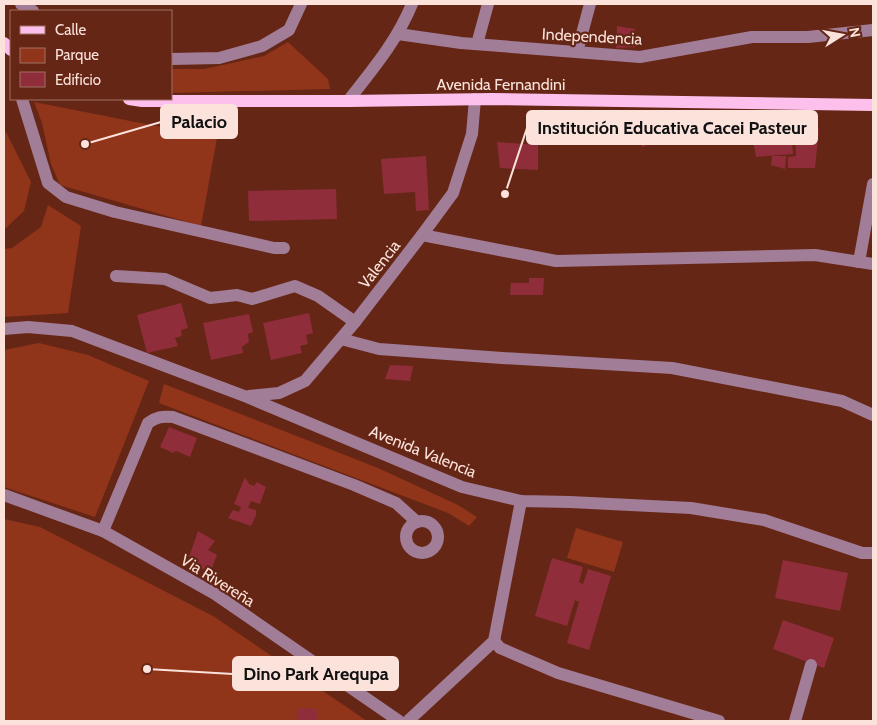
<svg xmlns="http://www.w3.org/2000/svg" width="877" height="725" font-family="Cabin,sans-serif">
  <rect width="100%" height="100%" fill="#652615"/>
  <!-- green -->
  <g fill="#90341a">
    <path d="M288,42L328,79L330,89L171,93V69H204L264,56Z"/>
    <path d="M34,102L217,138L201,226L60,185L51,164L42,123Z"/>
    <path d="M6,132L31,182L24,211L6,228H4V134Z"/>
    <path d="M48,205L81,226L68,313L4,317V249L12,248L41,227Z"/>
    <path d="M39,343L88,355L149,381L95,517L4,487V350Z"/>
    <path d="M164,384L378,468L458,505L477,517L469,526L448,513L159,403Z"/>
    <path d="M4,519L40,527L213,616L367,721H4Z"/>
    <path d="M576,528L623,542L614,572L567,558Z"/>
  </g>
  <!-- building -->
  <g fill="#8f2d3b">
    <path d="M617,26L635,29L636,47L616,48Z"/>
    <path d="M642,111L655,117L658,140L642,147Z"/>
    <path d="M809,128L819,129L815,168H788V157L796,156L795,138L810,137Z"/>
    <path d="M792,140L793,154L756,157L753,142Z"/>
    <path d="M497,142L538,145V170L500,168Z"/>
    <path d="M426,156L429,210L416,211L415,192L384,194L381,159Z"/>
    <path d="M772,156H786L785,169L771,165Z"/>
    <path d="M336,189L337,219L249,221L248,191Z"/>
    <path d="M529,278H544L543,295H510L511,283H529Z"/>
    <path d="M181,303L188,328L181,330L182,336L175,338L178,346L147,353L137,315Z"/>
    <path d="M309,313L313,333L306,335L308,344L300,346L302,353L271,360L263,323Z"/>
    <path d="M249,314L253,332L248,334L249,342L242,347L243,353L211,360L203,323Z"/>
    <path d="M390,365L413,366L410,381L385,379Z"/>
    <path d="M169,427L197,438L190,457L176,451L173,453L160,447Z"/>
    <path d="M245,477L249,484L254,486L257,482L266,487L260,504L251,501L248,508L256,510V515L251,526L228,518L233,510L239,512L241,507L234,504Z"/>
    <path d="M198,531L215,541L208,550L217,555L210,573L188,560Z"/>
    <path d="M552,558L583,567L579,582L583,584L588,569L611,576L589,650L567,643L579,602L575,600L567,626L535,616Z"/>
    <path d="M783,560L848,573L840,611L775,598Z"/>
    <path d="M783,620L834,638L824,668L773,649Z"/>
    <path d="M298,708L317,709V721H298Z"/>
  </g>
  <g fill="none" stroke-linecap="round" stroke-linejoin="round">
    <!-- minor -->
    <g stroke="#a27d98" stroke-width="12">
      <path d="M21,4L33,11"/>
      <path d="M398,34L461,43L640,57L752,37H808L873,30"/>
      <path d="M477,44L488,4"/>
      <path d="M577,52L590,4"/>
      <path d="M171,59L219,58L262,46L289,30L301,4"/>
      <path d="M22,99L48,183L66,197L115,212L274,248H284"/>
      <path d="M348,101C372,70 397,41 412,4"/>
      <path d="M422,235L556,261L815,255L873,264"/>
      <path d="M859,262L873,184"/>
      <path d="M116,276L165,279L210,298L237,295L252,299L295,286L318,296L355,322"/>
      <path d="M4,329L28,327L72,331L247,397L462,487L521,501L570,502L691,508L764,520L862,553H873"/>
      <path d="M341,339L379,349L502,358L672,368L842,401L873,415"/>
      <path d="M249,396L279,393L305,381L355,322L422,235L453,193L472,134L475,99"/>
      <path d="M4,495L103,531L215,594L399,721"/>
      <circle cx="422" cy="537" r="16"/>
      <path d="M103,531L148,423C156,417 162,416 173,417L354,485L396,503L417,522"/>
      <path d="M494,641L500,648L558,673L719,721"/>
      <path d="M408,721L494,641L521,501"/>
      <path d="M795,721L811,665"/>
    </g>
    <!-- major -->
    <g stroke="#fdc0ed" stroke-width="12">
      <path d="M4,43L11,50"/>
      <path d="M129,99L142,101H348L492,99L873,105"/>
    </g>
  </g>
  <g text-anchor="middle" stroke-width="4.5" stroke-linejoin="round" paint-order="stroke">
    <!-- street labels -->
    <g font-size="16" fill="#fbe2db" stroke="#652615">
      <text transform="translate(592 36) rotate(3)" y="6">Independencia</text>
      <text x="501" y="90">Avenida Fernandini</text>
      <text transform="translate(379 264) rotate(-52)" y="6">Valencia</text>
      <text transform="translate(423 451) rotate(22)" y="6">Avenida Valencia</text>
      <text transform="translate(218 580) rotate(32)" y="6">Via Rivereña</text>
    </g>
  </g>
  <!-- callouts -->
  <path fill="none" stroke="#fbe2db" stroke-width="2" d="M85 144L161 122M505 194L527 128M147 669L233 674"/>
  <g fill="#fbe2db" stroke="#652615" stroke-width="2">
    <circle cx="85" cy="144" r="5"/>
    <circle cx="505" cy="194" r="5"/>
    <circle cx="147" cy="669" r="5"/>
  </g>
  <g fill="#fbe2db" stroke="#fbe2db" stroke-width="2">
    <rect x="161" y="105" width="76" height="33" rx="5"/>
    <rect x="527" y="111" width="290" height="33" rx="5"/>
    <rect x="233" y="657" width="165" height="33" rx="5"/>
  </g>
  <g font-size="18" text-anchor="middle" font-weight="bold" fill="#111">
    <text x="199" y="128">Palacio</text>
    <text x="672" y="134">Institución Educativa Cacei Pasteur</text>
    <text x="316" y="680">Dino Park Arequpa</text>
  </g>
  <!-- border -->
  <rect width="877" height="725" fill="none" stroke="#fbe2db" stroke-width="10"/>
  <!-- legend -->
  <rect x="10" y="10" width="162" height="90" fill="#652615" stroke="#a17164"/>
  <rect x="20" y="26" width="25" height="8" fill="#fdc0ed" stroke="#a17164"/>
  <text x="55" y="35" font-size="15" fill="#fbe2db">Calle</text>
  <rect x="20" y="48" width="25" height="15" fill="#90341a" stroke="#a17164"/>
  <text x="55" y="60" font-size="15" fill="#fbe2db">Parque</text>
  <rect x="20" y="72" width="25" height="15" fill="#8f2d3b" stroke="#a17164"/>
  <text x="55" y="85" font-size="15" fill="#fbe2db">Edificio</text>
  <!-- north arrow -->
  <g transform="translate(842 35) rotate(79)" stroke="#652615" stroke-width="4" paint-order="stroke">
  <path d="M0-4L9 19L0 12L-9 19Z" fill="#fbe2db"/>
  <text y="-8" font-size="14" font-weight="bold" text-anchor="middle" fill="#fbe2db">N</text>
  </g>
</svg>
